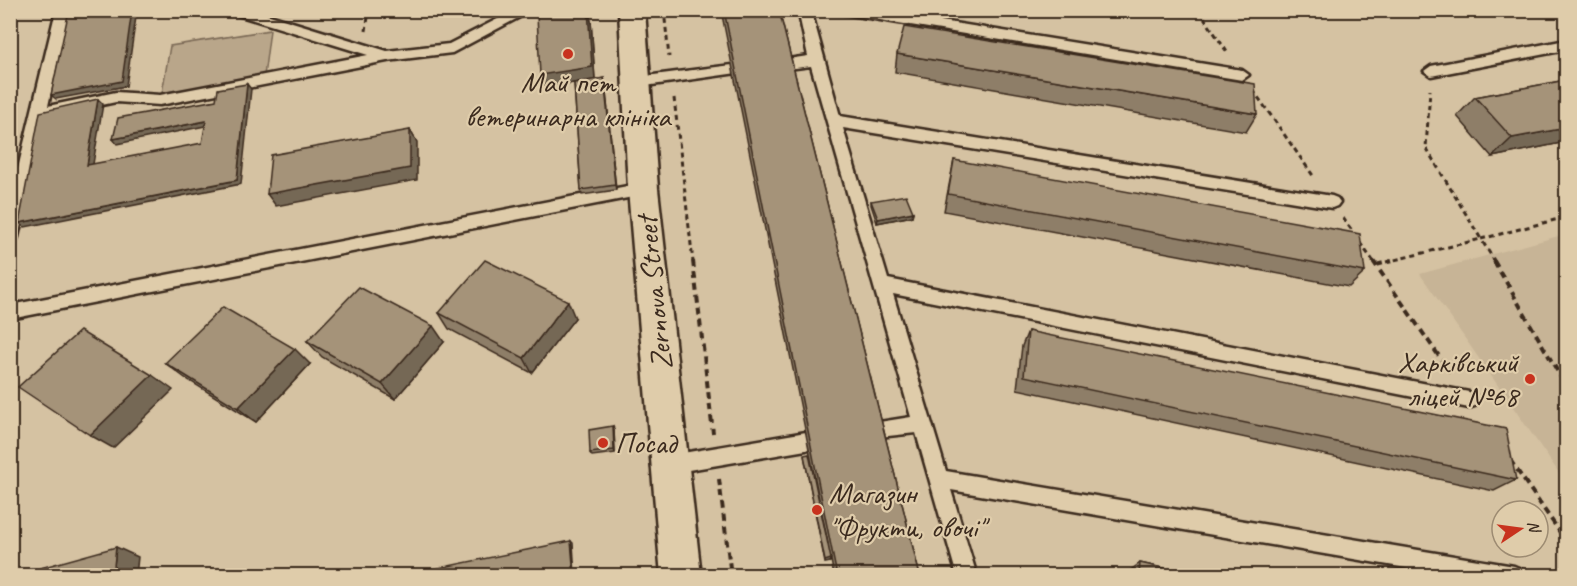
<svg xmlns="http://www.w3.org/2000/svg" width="1577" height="586" font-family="Caveat,sans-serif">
  <rect width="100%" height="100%" fill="#d5c2a2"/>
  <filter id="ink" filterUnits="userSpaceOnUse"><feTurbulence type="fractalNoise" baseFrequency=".0167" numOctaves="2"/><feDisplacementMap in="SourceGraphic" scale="12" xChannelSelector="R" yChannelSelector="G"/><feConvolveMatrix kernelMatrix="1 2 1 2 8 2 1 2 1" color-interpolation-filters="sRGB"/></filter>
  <g filter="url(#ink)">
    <!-- built -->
    <path fill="#c7b496" d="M1566,234V483L1420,274Z"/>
    <!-- green -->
    <path fill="#b9a68a" stroke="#7a6854" stroke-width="1.5" d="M270,30L264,76L162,93L170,46Z"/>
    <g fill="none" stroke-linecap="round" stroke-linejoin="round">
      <!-- lane casing -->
      <g stroke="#3b2a1e" stroke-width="5">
        <g id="lane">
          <path d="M56,10H69L48,106L116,92L160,95L368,55L231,13L230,10H253L387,51L449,44L515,10H533L452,53L387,61L160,105L116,102L45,117L18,237L16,242L10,243V202Z"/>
          <path d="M798,10H811L840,116L1332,196L1337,198L1340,202L1337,206L1332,208L843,128L888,279L1469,392L1475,394L1478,400L1475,406L1469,408L893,294L946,471L1514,566L1521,569L1524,576H1453L951,490L977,576H957L916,433L879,437L873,435L870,429L873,423L911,417L811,66L788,69L781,64L788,59L808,56Z"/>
          <path d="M838,10H874L1242,70L1249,75L1242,80L844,14Z"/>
          <path d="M1566,40V50L1431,76L1424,71L1431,66Z"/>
          <path d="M732,65L739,70L737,73L638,87L631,82L638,77Z"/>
          <path d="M643,183L648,185L651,189L648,193L643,195L10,319V305Z"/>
          <path d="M806,432L812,435L815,441L812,447L806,450L671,473L664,470L662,464L664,458L671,455Z"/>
        </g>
      </g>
      <!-- secondary casing -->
      <g stroke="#3b2a1e" stroke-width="5">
        <path id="secondary" d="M619,10H645L658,189L701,576H661L628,189Z"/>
      </g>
      <!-- path-far1 -->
      <g stroke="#3b2a1e" stroke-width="3" stroke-dasharray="5 4" stroke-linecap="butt">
        <path d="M664,10L669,57"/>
        <path d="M1199,10L1227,52"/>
        <path d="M366,31L369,10"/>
        <path d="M1253,90L1314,177"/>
        <path d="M674,98L693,262"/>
        <path d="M1343,218L1356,236"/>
        <path d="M1360,243L1374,262"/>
        <path d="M1386,262L1481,239L1426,148L1430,90"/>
        <path d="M1495,262L1481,239L1566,217"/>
      </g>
      <!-- path -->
      <g stroke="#3b2a1e" stroke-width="4" stroke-dasharray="7 5" stroke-linecap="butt">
        <path d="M693,261L713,433"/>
        <path d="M1373,261L1450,372"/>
        <path d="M1494,261L1566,386"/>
        <path d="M1376,265L1392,261"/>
        <path d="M1510,460L1566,541"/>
        <path d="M719,479L731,576"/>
      </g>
      <!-- lane -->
      <use href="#lane" fill="#dfccaa" fill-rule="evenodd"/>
      <!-- secondary -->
      <use href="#secondary" fill="#dfccaa" fill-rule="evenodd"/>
    </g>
    <!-- wall -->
    <g fill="#8e7e68" stroke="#3b2a1e" stroke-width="1.5">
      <path d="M588,10L591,21L595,80L604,78L605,83L616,190L582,195L581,190L574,83L544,87Z"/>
      <path d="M721,10H779L920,576H834L831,560L830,562L825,563L804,455L828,544Z"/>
      <path d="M897,54L1257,114L1246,132L895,72Z"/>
      <path d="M1566,80V142L1492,157L1457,116L1475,97Z"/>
      <path d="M954,160L1365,272L1349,287L944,211Z"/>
      <path d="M871,201L913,212L912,216L877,223L871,205Z"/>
      <path d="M439,313L575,318L532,373L449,329Z"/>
      <path d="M1028,331L1516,480L1494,491L1017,389L1022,346Z"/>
      <path d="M307,341L444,342L395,399L322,357Z"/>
      <path d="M165,363L310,364L256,422L185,378Z"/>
      <path d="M613,426L614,430L615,453L592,456L590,453Z"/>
      <path d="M1140,563L1198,576H1128V572Z"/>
    </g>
    <!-- shaded-wall -->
    <g fill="#746755" stroke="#3b2a1e" stroke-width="1.5">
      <path d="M132,10H137L126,86L56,99L51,95Z"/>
      <path d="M379,10H423L383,17Z"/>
      <path d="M588,10L591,21L595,80L544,87L540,75Z"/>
      <path d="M604,78L605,83L616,190L615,185Z"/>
      <path d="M247,84L251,89L241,184L25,227L19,223L237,180Z"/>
      <path d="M98,99L103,104L92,170L87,165Z"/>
      <path d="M206,121L210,125L117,144L113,139Z"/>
      <path d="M1566,128V142L1492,157L1512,138Z"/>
      <path d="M410,130L417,142V180L276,206L267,194Z"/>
      <path d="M913,212L912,216L877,223L878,219Z"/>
      <path d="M568,301L575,318L532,373L524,358Z"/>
      <path d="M433,326L444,342L395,399L382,384Z"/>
      <path d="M295,349L310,364L256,422L238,408Z"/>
      <path d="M152,375L173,390L113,448L90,435Z"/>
      <path d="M613,426L614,430L615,453L614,450Z"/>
      <path d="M571,541L573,543L575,576H574Z"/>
      <path d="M116,547L138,557L136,576H113Z"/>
    </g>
    <!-- building -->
    <g fill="#a59379" stroke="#3b2a1e" stroke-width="1.5">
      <path d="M69,10H132L122,81L51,95Z"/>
      <path d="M570,10H588L592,67L540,75L537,15Z"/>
      <path d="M724,10H779L920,576H837Z"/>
      <path d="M904,27L1255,84L1257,114L897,54Z"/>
      <path d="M604,78L615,185L581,190L574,83Z"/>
      <path d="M1566,80V128L1512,138L1475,97Z"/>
      <path d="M247,84L237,180L19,223L40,112L98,99L87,165L202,143L206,121L113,139L118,118L216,100L218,89Z"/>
      <path d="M410,130V168L267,194L271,155Z"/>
      <path d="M954,160L1360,234L1365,272L948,194Z"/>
      <path d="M906,195L913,212L878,219L871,201Z"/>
      <path d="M485,260L568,301L524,358L439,313Z"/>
      <path d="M359,287L433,326L382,384L307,341Z"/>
      <path d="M223,307L295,349L238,408L165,363Z"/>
      <path d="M80,331L152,375L90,435L18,387Z"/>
      <path d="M1028,331L1506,429L1516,480L1024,376Z"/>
      <path d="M613,426L614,450L590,453L589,430Z"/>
      <path d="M809,454L831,559L825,561L804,455Z"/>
      <path d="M571,541L574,576H414V573Z"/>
      <path d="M116,547L113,576H39L40,568Z"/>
      <path d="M1140,563L1198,576H1139Z"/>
    </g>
  </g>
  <!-- markers -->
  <g fill="#c8321e" stroke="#dfccaa" stroke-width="2">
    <circle cx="568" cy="54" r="6"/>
    <circle cx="1530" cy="379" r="6"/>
    <circle cx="603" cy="443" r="6"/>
    <circle cx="817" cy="510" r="6"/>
  </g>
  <g text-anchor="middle" stroke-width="4.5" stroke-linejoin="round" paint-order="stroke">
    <!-- poi labels -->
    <g font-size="30" fill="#3b2a1e" stroke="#dfccaa" text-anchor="start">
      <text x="568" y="92" text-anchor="middle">Май пет<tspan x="568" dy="34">ветеринарна клініка</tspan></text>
      <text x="1518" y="372" text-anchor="end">Харківський<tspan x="1518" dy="34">ліцей №68</tspan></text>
      <text x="615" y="453">Посад</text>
      <text x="829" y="503">Магазин<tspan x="829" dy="34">"Фрукти, овочі"</tspan></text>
    </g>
    <!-- street labels -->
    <g font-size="30" fill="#3b2a1e" stroke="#dfccaa">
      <text transform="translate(654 293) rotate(-96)" y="10">Zernova Street</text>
    </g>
  </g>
  <!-- margin -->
  <rect width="1577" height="586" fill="none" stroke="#dfccaa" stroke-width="36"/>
  <rect x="18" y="18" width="1541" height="550" fill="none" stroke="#3b2a1e" stroke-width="2" filter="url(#ink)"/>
  <!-- north arrow -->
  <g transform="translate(1520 529) rotate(77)"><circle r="28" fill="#dfccaa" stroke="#9d8b72" stroke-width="1.5"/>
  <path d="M0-4.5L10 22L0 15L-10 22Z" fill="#c8321e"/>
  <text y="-9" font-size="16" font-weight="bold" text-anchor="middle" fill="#3b2a1e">N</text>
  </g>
</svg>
